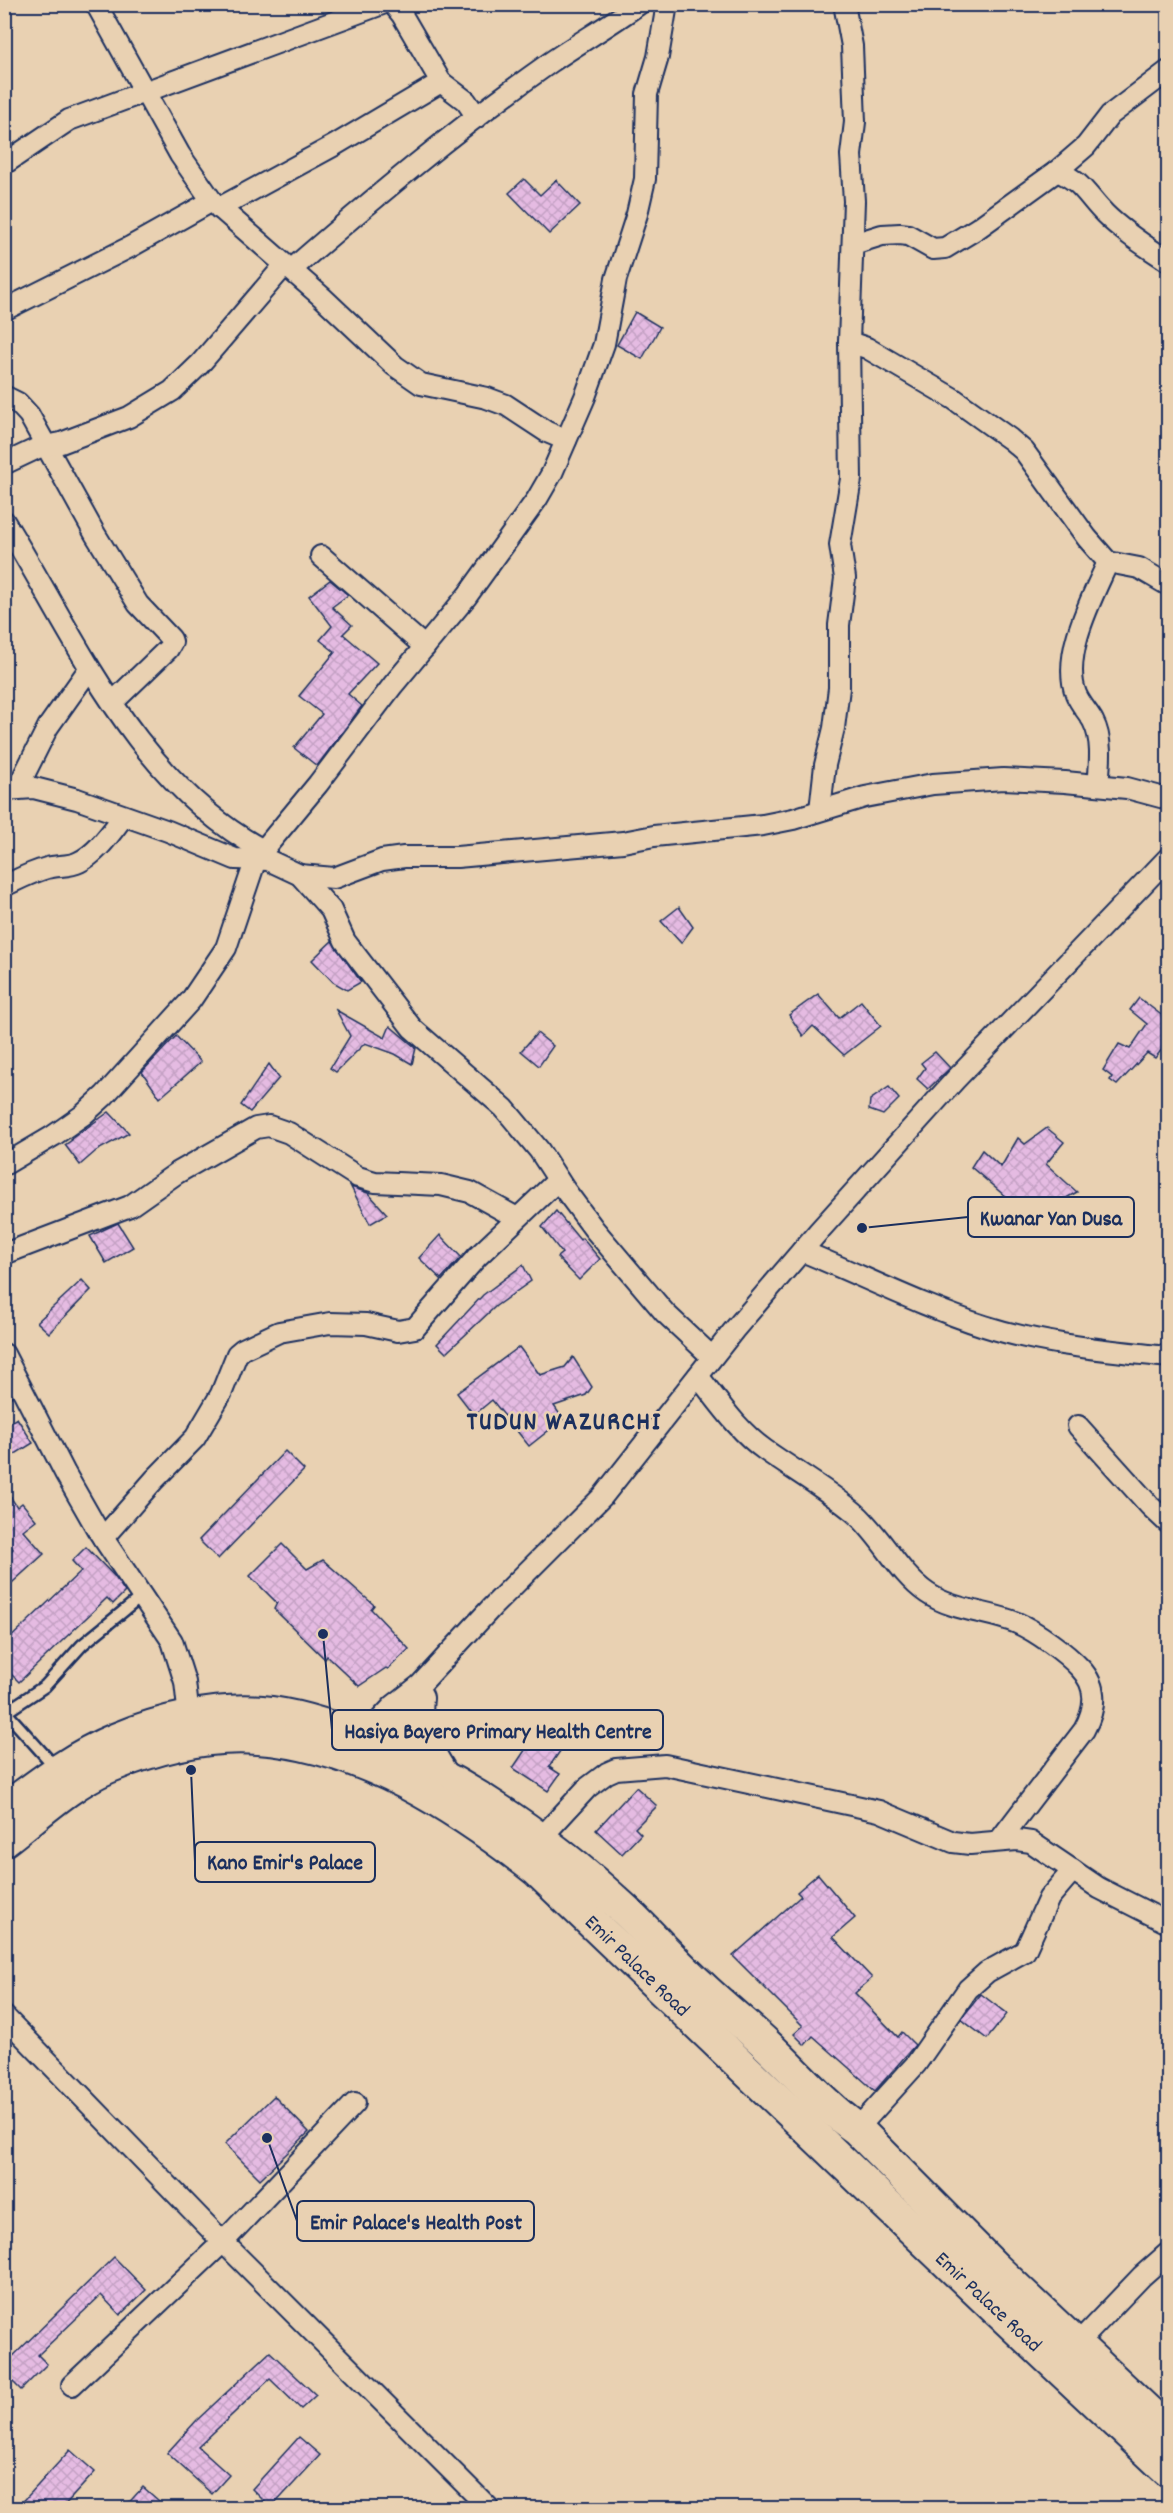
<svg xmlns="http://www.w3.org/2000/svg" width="1173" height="2513" font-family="Dekko,sans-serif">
  <defs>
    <pattern id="building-cross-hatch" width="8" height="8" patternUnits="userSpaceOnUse" patternTransform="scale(1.5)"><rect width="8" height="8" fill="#e5bbe2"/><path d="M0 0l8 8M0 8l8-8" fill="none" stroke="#c4a1c4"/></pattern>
  </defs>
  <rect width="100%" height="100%" fill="#e9d1b2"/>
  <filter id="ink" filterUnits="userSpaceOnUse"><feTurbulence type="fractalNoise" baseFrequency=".0167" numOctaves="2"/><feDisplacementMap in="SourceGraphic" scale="12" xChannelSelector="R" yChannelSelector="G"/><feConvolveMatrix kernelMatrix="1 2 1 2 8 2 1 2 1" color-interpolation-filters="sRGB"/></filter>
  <g filter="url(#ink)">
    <!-- building -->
    <g fill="url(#building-cross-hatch)" stroke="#1b2f5e" stroke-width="1.5">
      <path d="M524,179L540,195L556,180L580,205L549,234L509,193Z"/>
      <path d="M635,312L660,327L642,359L617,345Z"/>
      <path d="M330,580L348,595L332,607L352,625L343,634L377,663L348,694L362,706L317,766L294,748L322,714L299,696L335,652L320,640L332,626L309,596Z"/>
      <path d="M679,907L693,927L681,943L661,921Z"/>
      <path d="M332,941L361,982L347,990L333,982L312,960Z"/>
      <path d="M818,994L839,1018L861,1001L881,1026L844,1055L813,1026L803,1036L789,1015Z"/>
      <path d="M1139,998L1168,1020V1042L1155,1058L1147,1053L1117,1085L1110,1080L1112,1077L1103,1070L1119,1044L1130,1049L1147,1024L1130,1010Z"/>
      <path d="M336,1010L385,1038L390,1026L416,1048L412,1064L395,1054L365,1043L336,1072L330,1068L350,1036Z"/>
      <path d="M537,1033L553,1046L539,1066L521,1051Z"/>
      <path d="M176,1036L201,1062L160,1098L142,1072Z"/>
      <path d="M935,1052L950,1068L928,1089L917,1079L925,1068L921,1063Z"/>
      <path d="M269,1064L279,1078L250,1112L241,1105Z"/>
      <path d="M889,1087L899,1099L883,1115L869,1110L870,1100Z"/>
      <path d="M109,1112L129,1133L96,1151L80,1165L65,1145L72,1140L71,1139Z"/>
      <path d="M1047,1128L1064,1142L1046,1164L1077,1192L1032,1217L1024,1202L1019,1208L971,1167L982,1150L1001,1167L1018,1138L1025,1144Z"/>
      <path d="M351,1187L368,1193L387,1214L370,1224Z"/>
      <path d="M556,1211L580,1240L582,1238L600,1259L579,1280L557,1257L562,1253L542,1227Z"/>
      <path d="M118,1223L133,1247L106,1263L90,1236Z"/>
      <path d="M440,1235L461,1257L441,1279L419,1258Z"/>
      <path d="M523,1265L531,1281L496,1306L446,1353L437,1344L483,1295Z"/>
      <path d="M82,1280L91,1290L49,1333L37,1322Z"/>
      <path d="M519,1347L540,1375L565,1367L573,1357L592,1387L586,1395L554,1406L563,1419L529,1446L492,1400L474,1415L457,1393Z"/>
      <path d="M17,1418L33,1443L4,1461V1426Z"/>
      <path d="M285,1451L304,1470L218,1559L199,1540Z"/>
      <path d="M4,1487L17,1507L22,1503L36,1520L23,1530L44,1554L4,1590V1557L13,1549L8,1543L4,1545Z"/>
      <path d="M282,1544L307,1569L323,1560L374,1605L371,1609L409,1649L388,1669L386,1668L359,1686L327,1656L325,1659L274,1609L277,1603L250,1576Z"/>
      <path d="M86,1547L115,1577L125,1592L113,1604L107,1598L19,1682L4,1667V1644L81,1571L72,1561Z"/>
      <path d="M542,1725L567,1741L549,1767L560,1774L548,1791L513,1768Z"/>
      <path d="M636,1787L657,1806L635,1828L641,1834L622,1854L596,1830Z"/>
      <path d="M818,1874L855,1918L833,1937L872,1978L855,1993L898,2037L902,2032L915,2045L875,2091L813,2036L805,2045L794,2034L803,2026L733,1956L801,1896L797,1892Z"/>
      <path d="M981,1994L1007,2014L987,2039L961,2019Z"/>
      <path d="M274,2096L309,2132L260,2179L225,2144Z"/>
      <path d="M114,2257L146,2290L120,2315L101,2295L38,2355L47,2364L21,2390L4,2373V2365Z"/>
      <path d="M270,2352L316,2395L301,2409L270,2379L198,2447L229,2475L212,2494L167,2453L197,2420Z"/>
      <path d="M299,2437L320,2455L271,2508L252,2489Z"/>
      <path d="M70,2450L95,2472L62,2508H17Z"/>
      <path d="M143,2487L167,2508H124Z"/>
    </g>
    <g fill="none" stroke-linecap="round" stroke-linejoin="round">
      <!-- lane casing -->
      <g stroke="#1b2f5e" stroke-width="15">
        <g id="lane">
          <path d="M4,1394L19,1383"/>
          <path d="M4,1710L56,1768"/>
          <path d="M6,1712L45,1686L82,1645L142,1596"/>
        </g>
      </g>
      <!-- street casing -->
      <g stroke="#1b2f5e" stroke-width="24">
        <g id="street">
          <path d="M96,4L180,155L212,201L322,297L395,366L421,384L487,398L506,405L547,432L566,440"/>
          <path d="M393,4L402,15L441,82L466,101L477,117"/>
          <path d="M4,164L69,120L382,4"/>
          <path d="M1057,171C1083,182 1086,195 1105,214C1123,232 1147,247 1168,261"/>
          <path d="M219,208L335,145L441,82"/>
          <path d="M853,244L882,235L900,234L908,235L933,249L945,248L978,228L1057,171L1086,146L1110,115L1168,71"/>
          <path d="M291,270C375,197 460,126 551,62C580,42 610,25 639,4"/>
          <path d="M4,310L130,247L212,201"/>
          <path d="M849,342L867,348L954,399L1010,439L1024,451L1087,538L1108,562L1139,568L1168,585"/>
          <path d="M4,396L18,403L29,415L95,534L138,604L171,639L172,642L168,649L113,702"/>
          <path d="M4,464L40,447L61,443L129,417L172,391L200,364L284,266"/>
          <path d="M4,521C77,639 135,781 263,850"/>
          <path d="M321,556L425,647"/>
          <path d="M1098,785C1100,764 1103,740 1093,721C1088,712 1080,704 1076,694C1061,655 1092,598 1108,562"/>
          <path d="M17,789L48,727L89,669"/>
          <path d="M4,790L34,788L77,799L168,831L235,859L268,860L300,875L331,910L345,941L412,1028L504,1108L539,1150L565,1190L594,1229L665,1313L712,1357"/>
          <path d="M820,810L825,765L834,728L839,688V625L845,578L840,545L851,479L849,342L854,201L851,155L855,122L852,46L844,4"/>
          <path d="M300,875L334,878L382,860L404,857H457L623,842L654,836L763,825L793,819L865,797L933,784L1003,779L1065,782L1127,788L1168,799"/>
          <path d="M4,886C19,879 32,872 47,868C58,865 69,867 79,862C98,853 111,832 124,816"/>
          <path d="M4,1165L53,1136L83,1115L104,1096L191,1000L226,948L256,859L318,784L393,685L467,596L537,499L552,473L585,397L604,344L616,279L637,214L645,179L647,94L658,57L667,4"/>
          <path d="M802,1251C863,1276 922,1306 984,1326C1043,1345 1107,1350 1168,1357"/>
          <path d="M4,1254L130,1206L177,1173L256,1128L269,1126L289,1133L358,1177L375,1182L441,1185L470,1192L517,1218"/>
          <path d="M4,1354L65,1473L97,1529L172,1641L185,1682L189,1718"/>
          <path d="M698,1376C718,1401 738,1431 765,1450C795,1471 826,1489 854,1512C882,1536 897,1572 927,1593C953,1611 989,1611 1017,1623C1036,1631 1066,1653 1080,1668C1098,1687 1096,1708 1084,1730L999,1841"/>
          <path d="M1078,1426L1150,1506L1168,1523"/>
          <path d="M103,1538L154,1480L195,1438L221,1394L237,1354L243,1349L279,1332L330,1323L366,1324L398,1331L415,1328L477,1257L558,1180"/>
          <path d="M363,1752L381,1719L393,1706L420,1685L492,1607L603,1496L734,1330L818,1232L955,1080L1168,858"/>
          <path d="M540,1839L587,1788L607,1773L616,1769L665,1765L879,1811L953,1842L970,1844L1017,1840L1031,1842L1099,1888L1168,1923"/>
          <path d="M4,2016L223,2242L489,2508"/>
          <path d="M857,2129L916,2064L968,1989L987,1972L1025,1951L1049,1898L1073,1870"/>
          <path d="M1076,2345L1142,2276L1168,2253"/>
          <path d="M72,2385L223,2242L355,2103"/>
        </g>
      </g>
      <!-- primary casing -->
      <g stroke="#1b2f5e" stroke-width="36">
        <g id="primary">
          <path d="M417,1698C413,1730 426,1750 443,1777"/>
          <path d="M4,1810C40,1783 75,1756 117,1739C160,1721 215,1708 262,1712C296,1715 329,1726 361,1739C460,1777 549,1839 626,1911C652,1936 675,1963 702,1987C723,2007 746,2025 767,2045C797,2073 823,2105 857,2129L995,2268L1168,2431"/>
          <path d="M4,1840C37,1815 70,1783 108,1767C154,1748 208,1734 258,1738C362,1745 458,1808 537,1870L994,2307L1168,2470"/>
        </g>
      </g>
      <!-- lane -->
      <use href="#lane" stroke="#e9d1b2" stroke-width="10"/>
      <!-- street -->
      <use href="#street" stroke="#e9d1b2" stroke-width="20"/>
      <!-- primary -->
      <use href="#primary" stroke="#e9d1b2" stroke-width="32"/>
    </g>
  </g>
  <g text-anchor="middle" stroke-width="5" stroke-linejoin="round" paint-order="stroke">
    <!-- street labels -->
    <g font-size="21" fill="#1b2f5e" stroke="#e9d1b2">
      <text transform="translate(638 1965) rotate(44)" y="7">Emir Palace Road</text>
      <text transform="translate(989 2301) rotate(43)" y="7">Emir Palace Road</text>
    </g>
    <!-- district labels -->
    <g font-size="27" font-weight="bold" letter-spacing="1.5" fill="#1b2f5e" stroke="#e9d1b2">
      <text x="564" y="1429">TUDUN WAZURCHI</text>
    </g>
  </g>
  <!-- callouts -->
  <path fill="none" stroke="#1b2f5e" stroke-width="2" d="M862 1228L968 1217M323 1634L332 1730M191 1770L195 1862M267 2138L297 2221"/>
  <g fill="#1b2f5e" stroke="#e9d1b2" stroke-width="2">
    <circle cx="862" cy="1228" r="6"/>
    <circle cx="323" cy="1634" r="6"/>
    <circle cx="191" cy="1770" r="6"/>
    <circle cx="267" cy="2138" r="6"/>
  </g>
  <g fill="#e9d1b2" stroke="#1b2f5e" stroke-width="2">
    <rect x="968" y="1197" width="166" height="40" rx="6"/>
    <rect x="332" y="1710" width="331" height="40" rx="6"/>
    <rect x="195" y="1842" width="180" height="40" rx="6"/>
    <rect x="297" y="2201" width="237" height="40" rx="6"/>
  </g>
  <g font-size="22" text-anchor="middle" font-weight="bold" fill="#1b2f5e">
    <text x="1051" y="1225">Kwanar Yan Dusa</text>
    <text x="498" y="1738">Hasiya Bayero Primary Health Centre</text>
    <text x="285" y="1869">Kano Emir's Palace</text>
    <text x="416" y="2229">Emir Palace's Health Post</text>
  </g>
  <!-- margin -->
  <rect width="1173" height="2513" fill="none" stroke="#e9d1b2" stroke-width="24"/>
  <rect x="12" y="12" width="1149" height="2489" fill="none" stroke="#1b2f5e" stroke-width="2" filter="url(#ink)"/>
</svg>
